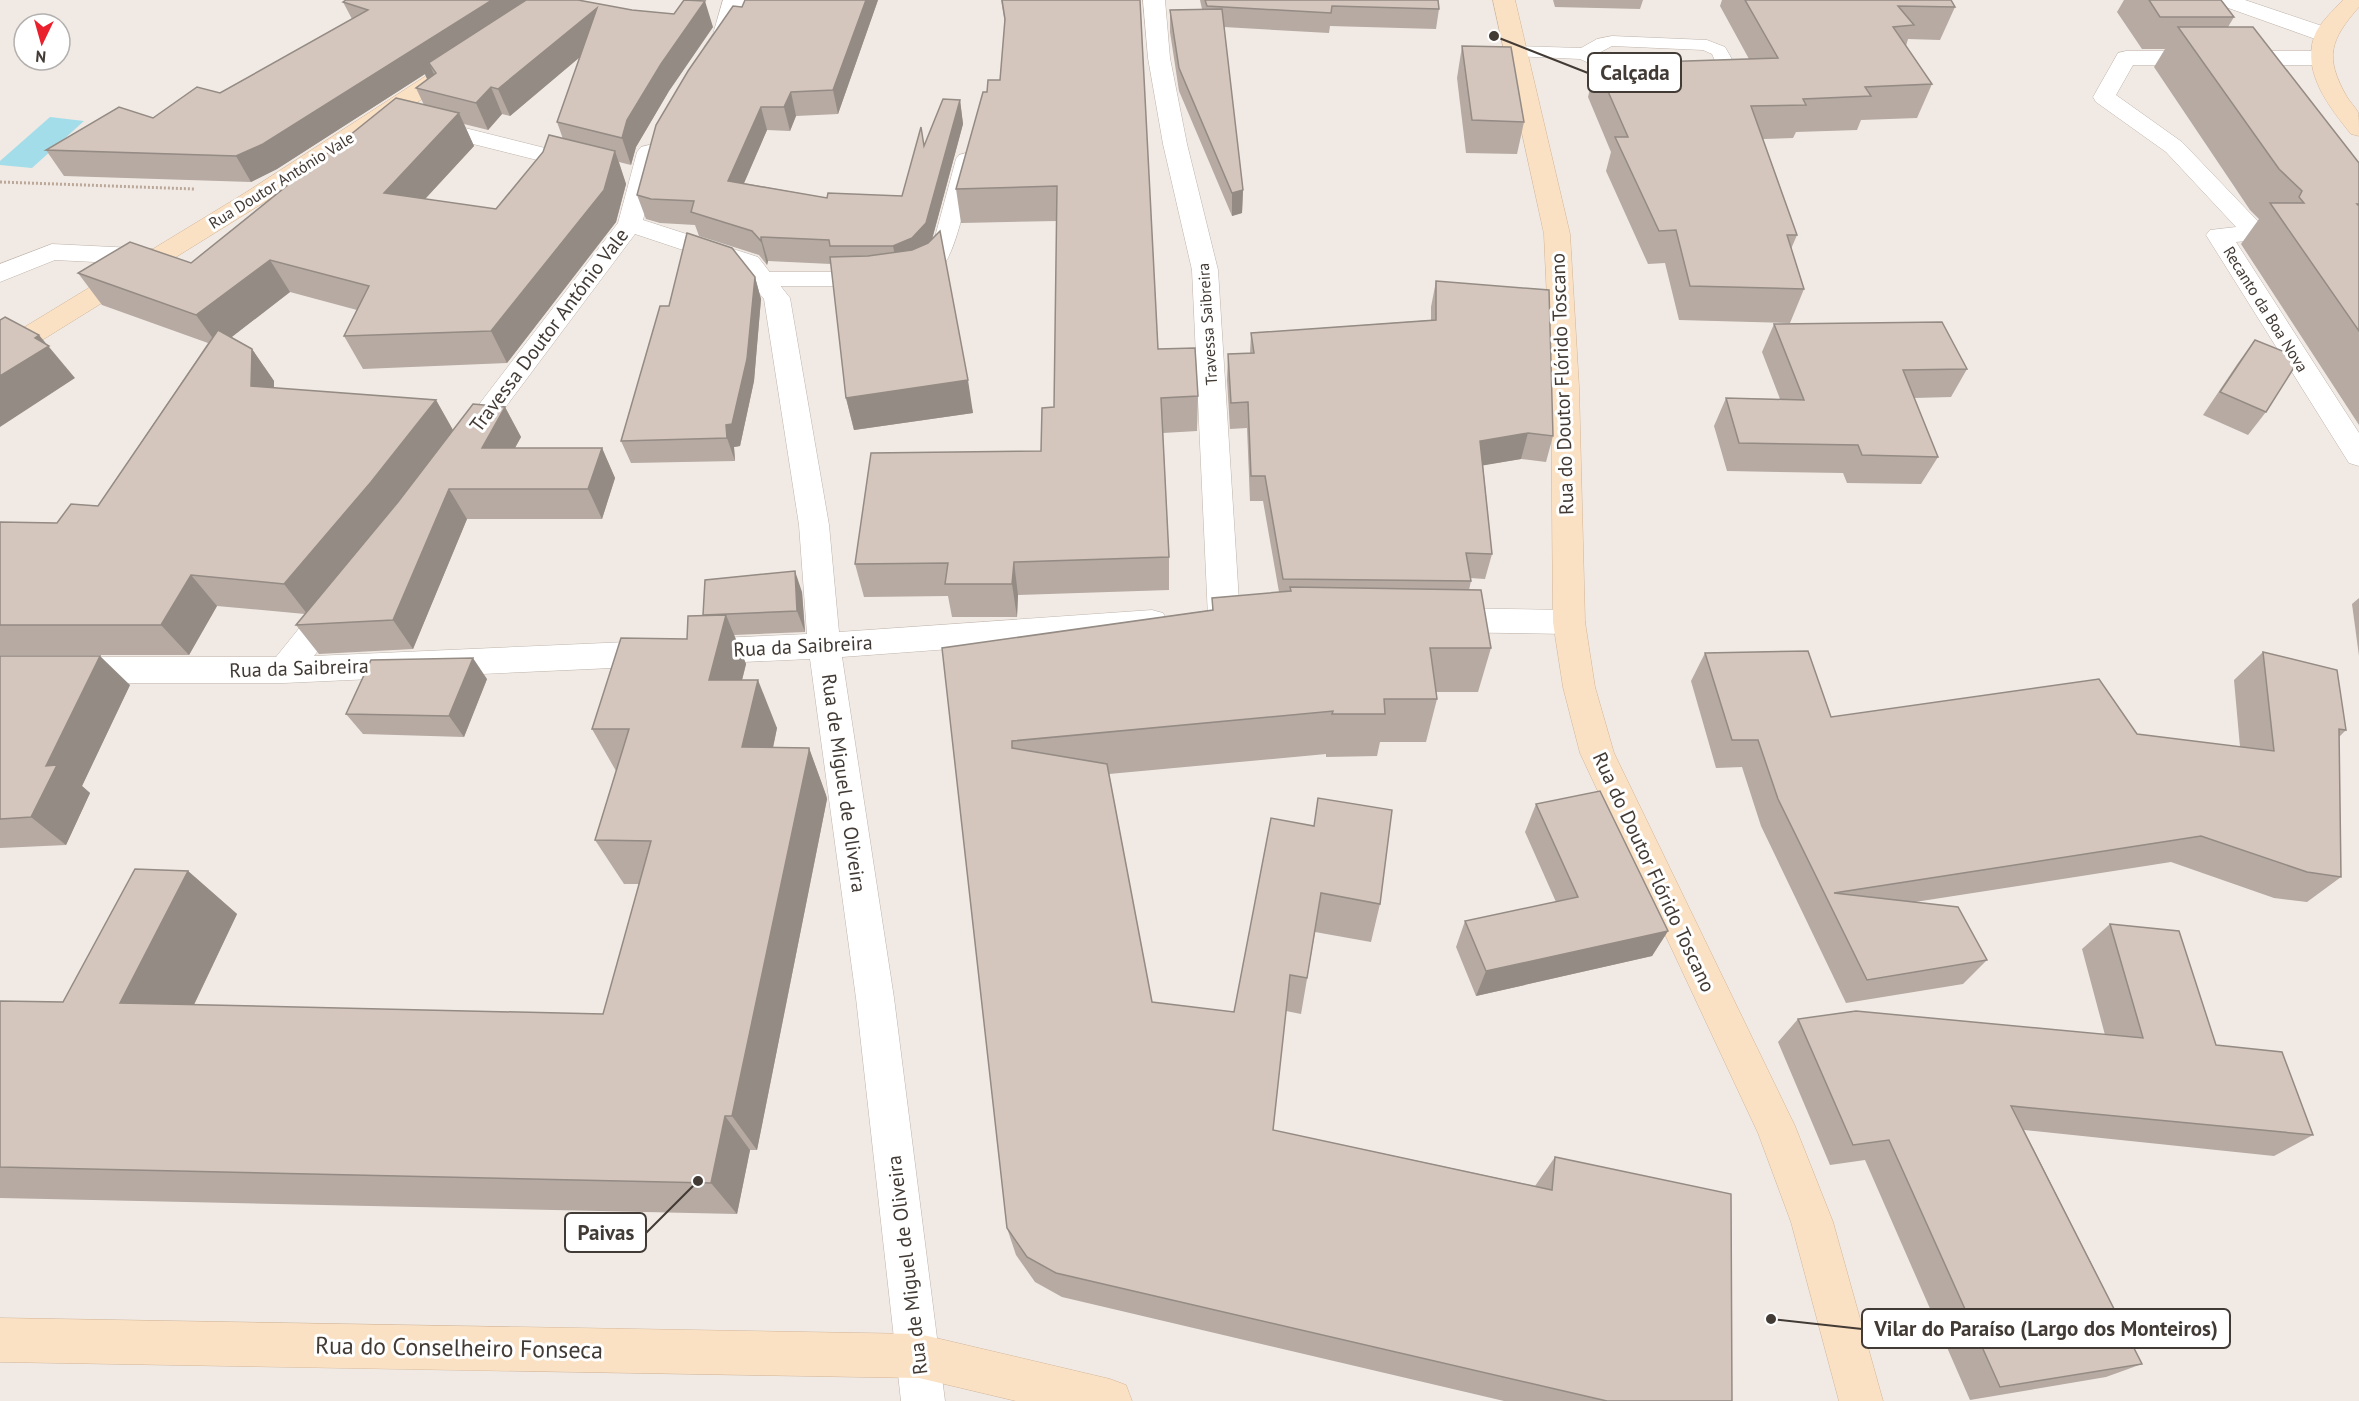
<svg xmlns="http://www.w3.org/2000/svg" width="2359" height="1401" font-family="'PT Sans',sans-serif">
  <rect width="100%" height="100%" fill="#f1eae4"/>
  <!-- water -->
  <path fill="#a3ddea" d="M50,117L84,121L32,168L0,165V161Z"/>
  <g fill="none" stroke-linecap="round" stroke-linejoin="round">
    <!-- lane casing -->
    <g stroke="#beb3aa" stroke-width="1">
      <g id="lane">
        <path d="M1612,36L1707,40L1725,47L1733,61L1724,74L1690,75L1687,71L1690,67L1712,65L1715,61L1712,54L1703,50L1612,46L1597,54L1610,61L1642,65L1645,69L1642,73L1636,74L1606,71L1580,59L1514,56L1508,55L1505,51L1508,47L1514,46L1581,48L1597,39Z"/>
        <path d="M966,153L973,155L976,159C969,184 958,249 942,267C935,275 923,279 913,277L909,272C917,261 924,264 932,248L956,159L959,155Z"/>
        <path d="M761,272H867L874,274L878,279L874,284L867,286H761L754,284L750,279L754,274Z"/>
      </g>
    </g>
    <!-- street casing -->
    <g stroke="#beb3aa" stroke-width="1">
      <g id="street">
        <path d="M723,0H745L735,34L723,52L715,54L707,52L704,47L713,34Z"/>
        <path d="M1143,0H1165L1170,58L1187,144L1218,270L1240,617L1235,626L1224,629L1213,626L1208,617L1192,270L1163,144L1148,58Z"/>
        <path d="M2213,0H2245L2334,30L2337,35L2334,40L2326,42L2318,40L2217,4Z"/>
        <path d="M2126,51H2320L2328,53L2331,58L2328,63L2320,65H2133L2116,95L2182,142L2270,234L2266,239L2236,242L2359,433V466L2349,463L2206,235L2210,230L2236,227L2166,152L2096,102L2093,97L2118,53Z"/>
        <path d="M425,118L593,160L597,165L593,170L585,172L417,130L413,125L417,120Z"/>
        <path d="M649,145L657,147L661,152L643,220L758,257L790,298L829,525L839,632L1152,610L1163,613L1168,622L1163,631L1152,634L842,657L894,998L945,1401H901L856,998L810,659L284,683H0V657H276L326,595L337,592L348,595L353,604L314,656L807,634L799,525L764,299L740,269L635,234L475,448L465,451L455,448L451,441L618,223L637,152L641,147Z"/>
        <path d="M52,244L154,249L163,251L167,257L163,263L154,265L55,260L0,282V264Z"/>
        <path d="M1440,608L1569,610L1580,613L1585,622L1580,631L1569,634L1440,632L1429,629L1424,620L1429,611Z"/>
      </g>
    </g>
    <!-- secondary casing -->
    <g stroke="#d1b598" stroke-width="1">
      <g id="secondary">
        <path d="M1493,0H1515L1570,234L1579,387L1585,622L1595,687L1614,753L1795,1126L1833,1222L1883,1401H1839L1791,1222L1758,1133L1580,753L1563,687L1553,622L1551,387L1544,234Z"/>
        <path d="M2343,0H2359V7C2330,40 2324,57 2347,97C2350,102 2355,107 2358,112C2359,118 2359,129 2359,136L2351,134C2330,108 2302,73 2314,37C2319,23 2333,11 2343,0Z"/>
        <path d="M454,61L462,63L465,68L462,73L263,203L10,360L0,363V342L245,193L446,63Z"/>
        <path d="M0,1318L919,1334L1110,1379L1126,1385L1132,1401H1016L919,1378L0,1362Z"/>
      </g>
    </g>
    <!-- path -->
    <path stroke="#bca899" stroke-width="3" stroke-dasharray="2 2" stroke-linecap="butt" d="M0,182L195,189"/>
    <!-- lane -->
    <use href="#lane" fill="#fff" fill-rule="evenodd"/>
    <!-- street -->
    <use href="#street" fill="#fff" fill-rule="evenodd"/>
    <!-- secondary -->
    <use href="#secondary" fill="#fbe1c4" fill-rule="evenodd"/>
  </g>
  <!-- wall -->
  <g fill="#b6aaa3" fill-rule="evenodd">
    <path d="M878,0L838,114L796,116L790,131L767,130L744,183L827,198L902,196L924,146L960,100L963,124L932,239L973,413L854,430L846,398L831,264L768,261L767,265L759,255L699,236L695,225L660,223L646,219L637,195L742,7Z"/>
    <path d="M1001,0H1140L1158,349L1198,396L1197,431L1163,433L1169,557V590L1018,595L1017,617H952L948,596L864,597L855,564L1041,451L1054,407L1057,221L961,223L956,189L987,92L1000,80L1005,24Z"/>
    <path d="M1200,0H1438L1439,9L1436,29L1330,26L1329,33L1224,27L1243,190L1242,213L1232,216L1179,91L1170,32V10L1202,9Z"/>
    <path d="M1553,0H1643L1640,9L1555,7Z"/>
    <path d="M1722,0H1951L1955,7L1940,40L1908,39L1906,46L1932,84L1917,118L1861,120L1857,130L1796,132L1793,138L1763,139L1797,235L1791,249L1804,289L1790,323L1679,320L1665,263L1648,264L1606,171L1611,152L1588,97L1596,64L1749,59L1720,6Z"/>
    <path d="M2124,0H2221L2234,17L2228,27L2359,163V425L2241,244L2259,219L2250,210L2154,67L2165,49H2142L2117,12Z"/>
    <path d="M343,2L713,27L669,91L636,147L631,165L619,162L626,184L616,222L507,363L363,369L344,336L357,310L290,292L231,337L252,349L274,381V388L436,400L453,430L505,407L521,437L515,448H602L615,478L602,519H467L413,649L319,654L296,625L305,614L217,606L189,655H0V522L57,523L98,506L208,343L102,305L78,273L191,263L424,105L416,88L427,79L425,74L277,169L251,182L64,176L46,150L153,118L220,93L352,19ZM580,57L557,122L563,139L496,209L425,199L474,146L464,124L488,130L502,114L510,116Z"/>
    <path d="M1462,46L1524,122L1517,154L1466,153L1457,78Z"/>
    <path d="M755,277L761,299L754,381L740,446L734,447L735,461L631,463L621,441L669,306Z"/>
    <path d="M1436,281L1553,436L1546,462L1521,459L1483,465L1492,554L1485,579L1470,578L1471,581L1469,590L1491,648L1478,692H1436L1437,699L1426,742H1380L1377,756L1326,757V754L1109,774L1152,1002L1234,1012L1271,818L1380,904L1371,942L1315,932L1301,1014L1286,1011L1273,1130L1535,1186L1555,1157L1732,1401H1504L1062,1297L1035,1282L1016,1255L1007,1228L942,648L1212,610V598L1279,592L1263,501H1250L1247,428L1230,429L1227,380L1228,354L1250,353L1251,333L1431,320V307Z"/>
    <path d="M1774,324L1967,369L1951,397L1914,398L1938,457L1921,484L1847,483L1843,473L1727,471L1714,426L1726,398L1780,399L1762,352Z"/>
    <path d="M2255,340L2266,412L2248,435L2203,415L2238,363Z"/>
    <path d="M802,592L805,632L734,635L746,664L742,680L777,728L773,748H809L826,795L827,799L757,1150H750L737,1214L0,1198V1001L63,1002L188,871L237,914L194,1005L603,1014L639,884H624L595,840L616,771L592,729L687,639L703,616V615Z"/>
    <path d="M2359,598V656L2352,604Z"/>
    <path d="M2263,652L2346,730L2339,737L2341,877L2307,902L2274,898L2171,862L1915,902L1987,960L1963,984L1846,1003L1761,826L1742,767L1716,768L1691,681L1705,653L1831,717L2137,734L2240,747L2234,680Z"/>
    <path d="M0,656L130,685L82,786L90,793L66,845L0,848Z"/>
    <path d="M487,679L464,737L363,734L346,714Z"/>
    <path d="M1536,804L1668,931L1652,956L1476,996L1456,947L1465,921L1556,902L1525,832Z"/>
    <path d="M2110,924L2216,1045L2313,1135L2274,1156L2024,1130L2142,1364L2106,1377L1970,1400L1865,1160L1830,1165L1778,1042L1798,1019L2105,1035L2082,949Z"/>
  </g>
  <!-- shaded-wall -->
  <g fill="#948b84">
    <path d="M492,0H541L429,63L441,90L433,93L425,74L277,169L251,182L236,156Z"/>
    <path d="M866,0H878L838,114L833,90Z"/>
    <path d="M705,1L713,27L669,91L636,147L631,165L622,138L627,120L661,64Z"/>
    <path d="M597,8L606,35L510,116L498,89Z"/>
    <path d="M491,87L502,114L488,130L476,103Z"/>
    <path d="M791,92L796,116L790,131L784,107Z"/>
    <path d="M960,100L963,124L930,247L898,270L893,246Z"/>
    <path d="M761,107L767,130L735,204L728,181Z"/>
    <path d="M459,113L474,146L401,225L384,193Z"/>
    <path d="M615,151L626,184L616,222L507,363L491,331Z"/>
    <path d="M1243,190L1242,213L1232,216V193Z"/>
    <path d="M761,237L768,261L767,265L761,241Z"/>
    <path d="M270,260L290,292L219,347L196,315Z"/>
    <path d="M755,277L761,299L754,381L740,446L734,447L735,461L727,438L726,425Z"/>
    <path d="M39,335L75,378L0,427V376L35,338Z"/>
    <path d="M252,349L274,381L273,418L251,386Z"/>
    <path d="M968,380L973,413L854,430L846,398Z"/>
    <path d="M436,400L454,432L308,615L284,584Z"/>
    <path d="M505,407L521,437L498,478L482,448Z"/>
    <path d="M1528,433L1521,459L1474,467L1480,441Z"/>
    <path d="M602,448L615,478L602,519L588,489Z"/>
    <path d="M449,489L467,519L413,649L393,620Z"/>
    <path d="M1014,562L1018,595L1017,617L1012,584Z"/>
    <path d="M795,571L802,592L805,632L797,611Z"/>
    <path d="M191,575L217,606L189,655L161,625Z"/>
    <path d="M726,615L746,664L730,728L709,680Z"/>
    <path d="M100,656L130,685L82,786L90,793L66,845L31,817L46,766Z"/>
    <path d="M473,658L487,679L464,737L449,716Z"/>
    <path d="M758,680L777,728L763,794L742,747Z"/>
    <path d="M809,748L826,795L827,799L757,1150L732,1116Z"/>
    <path d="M188,871L237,914L176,1042L120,1003Z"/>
    <path d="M1668,931L1652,956L1476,996L1486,971Z"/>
    <path d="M725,1116L750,1150L737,1214L711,1183Z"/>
  </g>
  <!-- building -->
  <g fill="#d4c6bd" stroke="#948b84" stroke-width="1.5">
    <path d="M346,0H492L263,144L236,156L46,150L119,107L153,118L197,87L220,93L368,10L343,2Z"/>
    <path d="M526,0H578L632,10L674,14L684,0L705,1L661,64L627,120L622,138L557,122L597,8L498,89L491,87L476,103L416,88L436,73L429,63L422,67Z"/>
    <path d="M745,0H866L833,90L791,92L784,107H761L728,181L827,198L828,193L902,196L921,127L924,146L943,99L960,100L926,223L912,238L893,246H830L829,240L761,237V241L752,231L691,212L694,201L651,199L637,195L656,125L688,71L733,6L742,7Z"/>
    <path d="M1002,0H1140L1158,349L1195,348L1198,396L1161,398L1169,557L1014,562L1012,584H945L948,563L855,564L871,453L1041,451L1042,408L1054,407L1057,186L956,189L983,92H987L988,80H1000L1005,19Z"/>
    <path d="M1205,0H1438L1439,9L1332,6L1331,13L1207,6Z"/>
    <path d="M1745,0H1951L1955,7L1898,6L1914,25L1893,27L1932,84L1865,87L1871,96L1803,99L1806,105L1751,106L1797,235H1787L1804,289L1690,286L1676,230L1659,231L1615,137H1628L1596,64L1778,58Z"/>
    <path d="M2149,0H2221L2234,17H2160Z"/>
    <path d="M1222,9L1243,190L1232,193L1179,68L1170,10Z"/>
    <path d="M2178,27H2253L2359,163V204H2357L2359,206V331L2270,203H2304L2299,197L2302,191L2279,169Z"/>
    <path d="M1462,46L1511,47L1524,122L1472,120Z"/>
    <path d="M396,98L459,113L384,193L496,209L543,152L549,135L615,151L604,190L491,331L344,336L369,286L270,260L196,315L78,273L130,242L191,263Z"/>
    <path d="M940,231L968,380L846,398L830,257L868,256L912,250L928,243Z"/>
    <path d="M687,233L732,248L755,277L747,359L732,424L726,425L727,438L621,441L660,306H669Z"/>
    <path d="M1436,281L1549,290L1553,436L1528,433L1480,441L1492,554L1466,553L1471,581L1283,579L1265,476H1251L1248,402L1231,403L1228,354L1254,353L1251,333L1436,320Z"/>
    <path d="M5,317L39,335L35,338L49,346L0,376V320Z"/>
    <path d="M1942,322L1967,369L1903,370L1938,457L1862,455L1858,445L1739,443L1726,398L1804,400L1774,324Z"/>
    <path d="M218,330L252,349L251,386L436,400L371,482L284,584L191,575L161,625H0V522L57,523L71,504L98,506Z"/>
    <path d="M2255,340L2300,358L2266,412L2220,392Z"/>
    <path d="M473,404L505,407L482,448H602L588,489H449L393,620L296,625L398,502Z"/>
    <path d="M795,571L797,611L703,615L705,580Z"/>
    <path d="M1290,587L1481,590L1491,648H1430L1437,699H1384L1385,714H1332L1333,711L1012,741V748L1107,764L1152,1002L1234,1012L1271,818L1314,826L1318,798L1392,810L1380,904L1321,893L1307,978L1290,975L1273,1130L1552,1190L1555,1157L1731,1194L1732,1401H1607L1056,1273L1027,1257L1007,1228L942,648L1213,610L1212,598L1291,591Z"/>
    <path d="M726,615L709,680H758L742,747L809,748V752L732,1116H725L711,1183L0,1167V1001L63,1002L135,869L188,871L120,1003L603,1014L651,841L595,840L629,729H592L621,638L687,639L688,616Z"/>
    <path d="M1808,651L1831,717L2099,679L2137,734L2274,751L2263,652L2337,670L2346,730L2339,729L2341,877L2307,872L2201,836L1834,893L1958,907L1987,960L1867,980L1778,799L1758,740H1732L1705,653Z"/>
    <path d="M0,656H100L46,766L57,765L31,817L0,819Z"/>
    <path d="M473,658L449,716L346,714L371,660Z"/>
    <path d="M1600,791L1668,931L1486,971L1465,921L1578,897L1536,804Z"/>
    <path d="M2110,924L2179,931L2216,1045L2282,1052L2313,1135L2011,1106L2142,1364L2000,1387L1889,1140L1853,1145L1798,1019L1856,1011L2143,1038Z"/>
  </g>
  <g text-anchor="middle" stroke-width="6" stroke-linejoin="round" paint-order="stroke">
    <!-- far-street labels -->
    <g font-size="16" fill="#423a34" stroke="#fff">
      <text transform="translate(281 180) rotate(-32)" y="6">Rua Doutor António Vale</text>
      <text transform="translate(2266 309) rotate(58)" y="6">Recanto da Boa Nova</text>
      <text transform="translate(1207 324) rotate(-94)" y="6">Travessa Saibreira</text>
    </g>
    <!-- street labels -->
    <g font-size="20" fill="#423a34" stroke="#fff">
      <text transform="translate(549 330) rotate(-53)" y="7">Travessa Doutor António Vale</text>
      <text transform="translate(1562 384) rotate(-92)" y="7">Rua do Doutor Flórido Toscano</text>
      <text transform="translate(803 646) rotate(-3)" y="7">Rua da Saibreira</text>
      <text transform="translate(299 668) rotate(-2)" y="7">Rua da Saibreira</text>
      <text transform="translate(844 783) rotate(82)" y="7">Rua de Miguel de Oliveira</text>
      <text transform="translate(1654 872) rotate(65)" y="7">Rua do Doutor Flórido Toscano</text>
      <text transform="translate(907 1265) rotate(-97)" y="7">Rua de Miguel de Oliveira</text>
    </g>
    <!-- near-street labels -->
    <g font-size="24" fill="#423a34" stroke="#fff">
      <text transform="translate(459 1348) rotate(1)" y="8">Rua do Conselheiro Fonseca</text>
    </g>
  </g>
  <!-- callouts -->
  <path fill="none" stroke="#423a34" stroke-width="2" d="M1494 36L1588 73M698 1181L646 1233M1771 1319L1862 1329"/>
  <g fill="#423a34" stroke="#fff" stroke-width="2">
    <circle cx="1494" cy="36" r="6"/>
    <circle cx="698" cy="1181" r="6"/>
    <circle cx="1771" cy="1319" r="6"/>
  </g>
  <g fill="#fff" stroke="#423a34" stroke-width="2">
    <rect x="1588" y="53" width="93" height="39" rx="6"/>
    <rect x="565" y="1213" width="81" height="39" rx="6"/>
    <rect x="1862" y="1309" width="368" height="39" rx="6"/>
  </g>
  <g font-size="21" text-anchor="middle" font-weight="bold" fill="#423a34">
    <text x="1635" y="80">Calçada</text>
    <text x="606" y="1240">Paivas</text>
    <text x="2046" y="1336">Vilar do Paraíso (Largo dos Monteiros)</text>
  </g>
  <!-- north arrow -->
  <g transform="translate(42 42) rotate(185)"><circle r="28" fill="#ffffff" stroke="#b3b0ae" stroke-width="1.5"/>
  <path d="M0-4.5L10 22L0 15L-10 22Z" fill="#eb202d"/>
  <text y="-9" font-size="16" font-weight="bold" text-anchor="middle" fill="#423a34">N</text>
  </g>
</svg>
